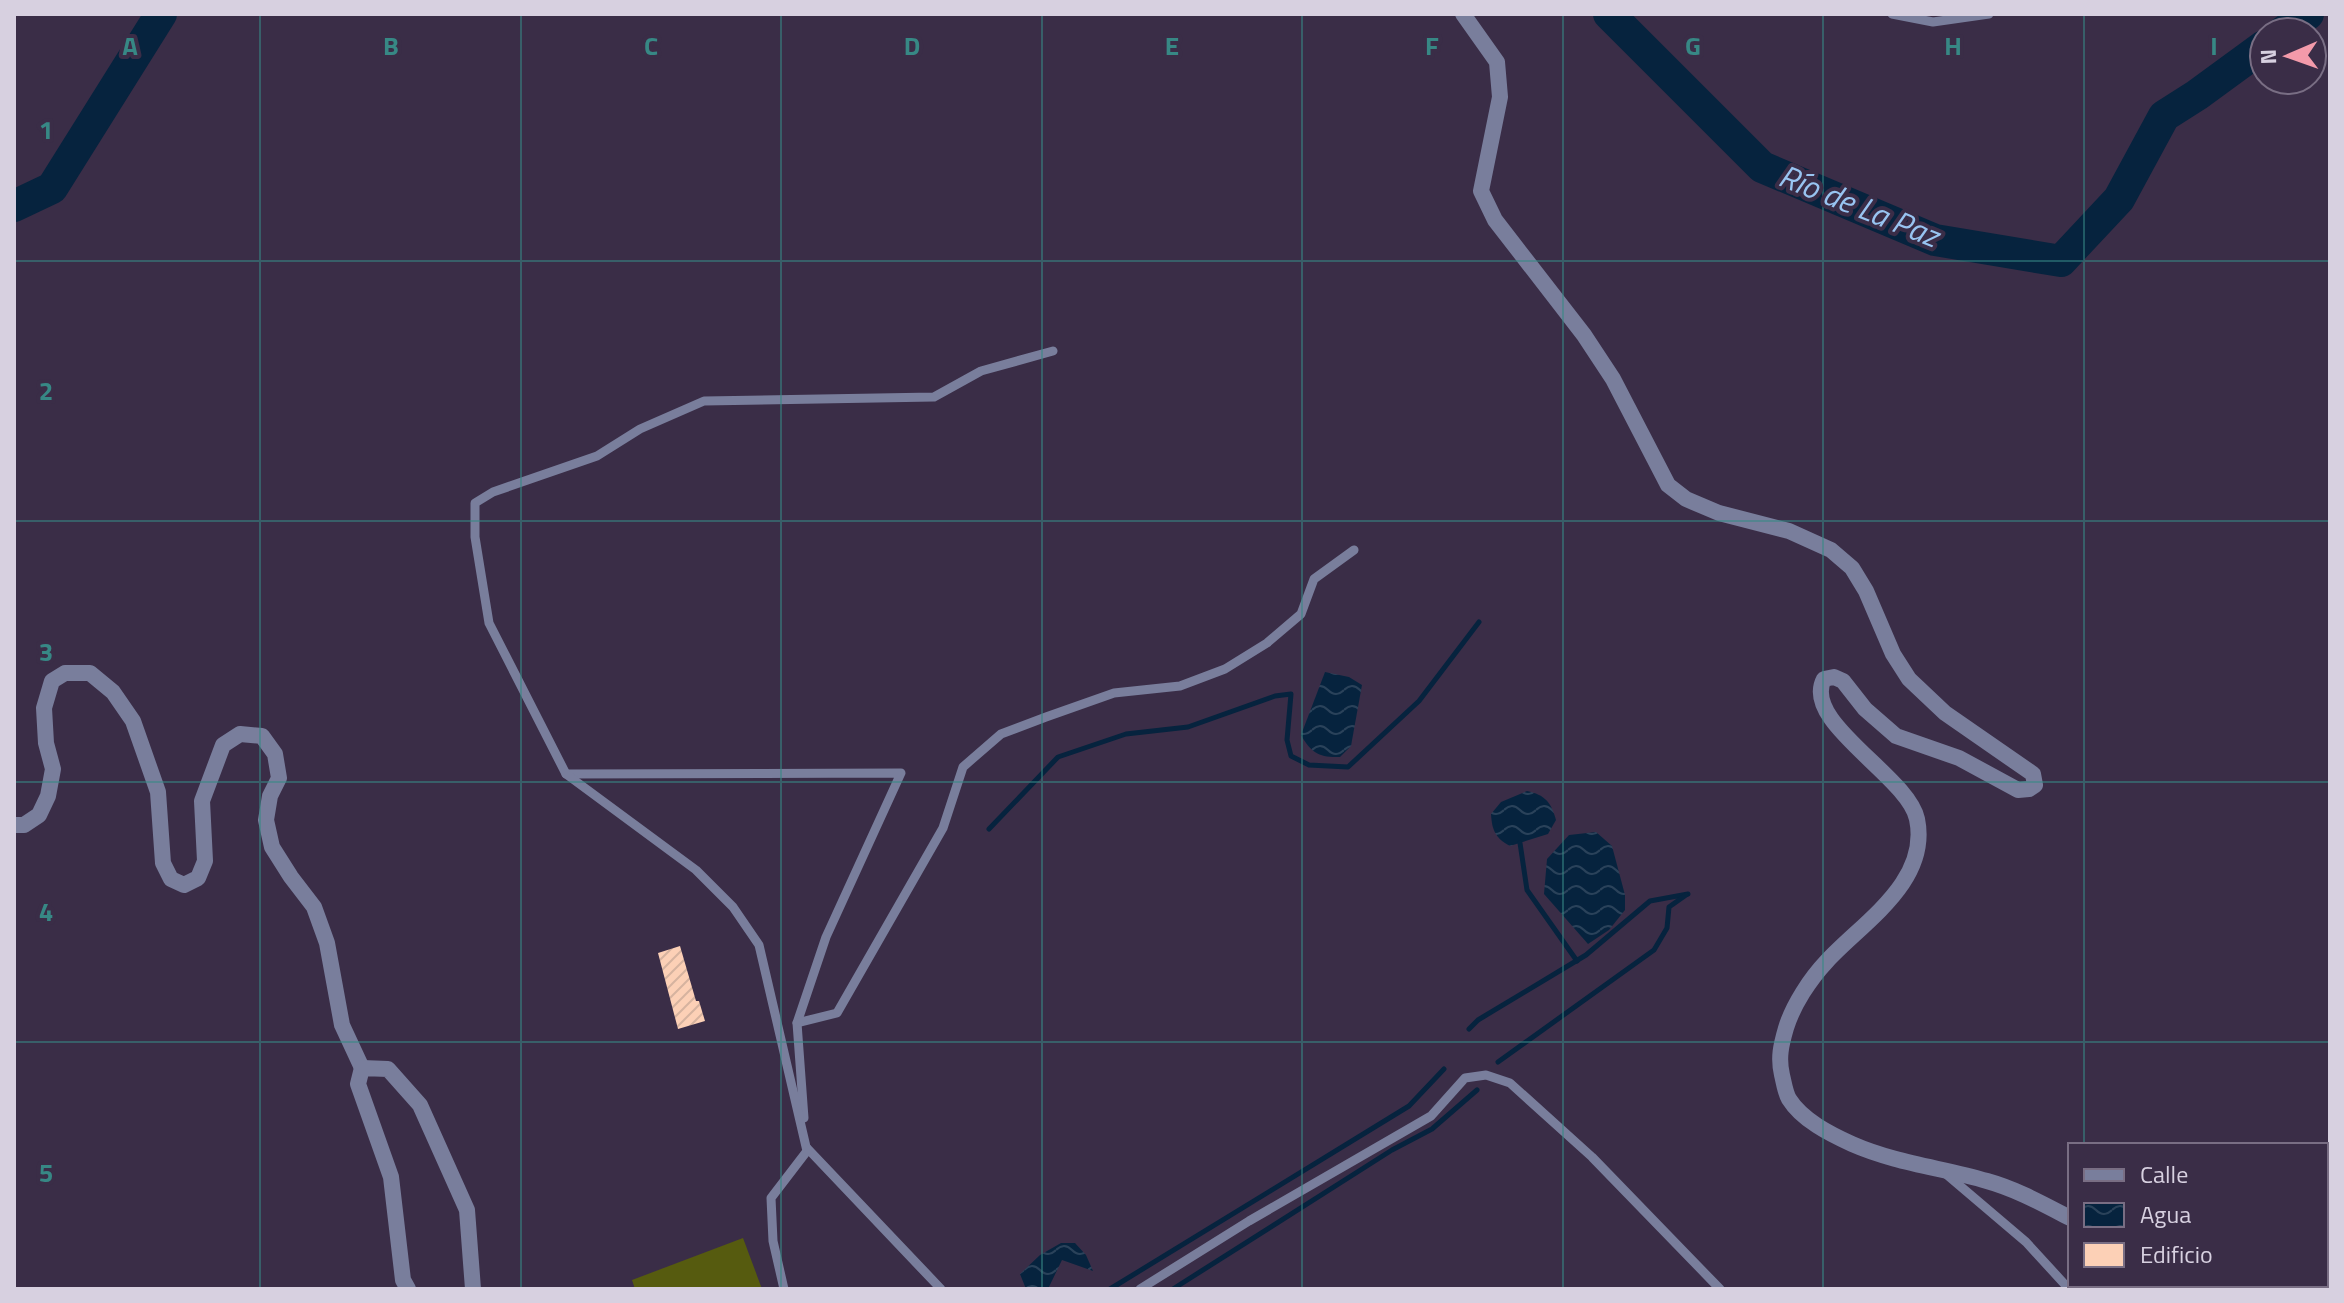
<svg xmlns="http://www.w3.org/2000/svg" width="2344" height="1303" font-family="'Titillium Web',sans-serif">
  <defs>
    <pattern id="water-waves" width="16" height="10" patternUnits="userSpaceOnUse" patternTransform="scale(2)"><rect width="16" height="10" fill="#06233e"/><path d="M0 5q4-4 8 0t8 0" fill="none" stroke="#2a425a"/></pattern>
    <pattern id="building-hatch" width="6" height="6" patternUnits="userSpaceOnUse" patternTransform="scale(2)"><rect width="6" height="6" fill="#fcd0b6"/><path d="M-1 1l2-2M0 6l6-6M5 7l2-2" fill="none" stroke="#d6b39f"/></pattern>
  </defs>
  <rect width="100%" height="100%" fill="#3a2d47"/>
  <!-- green -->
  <path fill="#565b0f" d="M743,1238L762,1289H635L632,1280Z"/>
  <!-- water -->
  <g fill="url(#water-waves)">
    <path d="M1325,672L1349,677L1362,685L1351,746L1340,757C1320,758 1311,753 1301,735Z"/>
    <path d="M1527,791C1545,795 1551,802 1556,820L1548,834L1510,846C1495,838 1492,830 1491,814L1501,802Z"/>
    <path d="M1596,832L1612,846L1625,895V910L1609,930L1588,944L1544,894L1547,859L1569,835Z"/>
    <path d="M1061,1243H1075L1086,1255L1093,1271L1062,1260L1048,1289H1026L1020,1274L1040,1255Z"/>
  </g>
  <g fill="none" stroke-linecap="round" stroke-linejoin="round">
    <!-- stream -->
    <g stroke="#06233e" stroke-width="5">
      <path d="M989,829L1058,757L1126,734L1188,727L1275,696L1291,694L1287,740L1291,756L1309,765L1348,767L1419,701L1479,622"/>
      <path d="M1520,843L1527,890L1577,961"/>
      <path d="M1469,1029L1478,1020L1586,955L1650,901L1688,894"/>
      <path d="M1498,1062L1654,950L1667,928L1669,907L1686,895"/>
      <path d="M1110,1289L1409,1106L1444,1069"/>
      <path d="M1173,1289L1392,1150L1432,1129L1477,1090"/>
    </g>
    <!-- river -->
    <g stroke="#06233e" stroke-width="32">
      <path d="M1609,14L1762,167L1935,240L2061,261L2119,199L2164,116L2197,95L2264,46"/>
      <path d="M2283,32L2308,14"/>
      <path d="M14,206L52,188L161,14"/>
    </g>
  </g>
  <!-- building -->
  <path fill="url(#building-hatch)" d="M680,946L696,1001H699L705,1021L678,1029L658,953Z"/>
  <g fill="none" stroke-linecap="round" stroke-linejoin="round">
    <!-- service -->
    <g stroke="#797e9c" stroke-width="9">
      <path d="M1892,14L1933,22L1989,14"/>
      <path d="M566,774L901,773L826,937L797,1023L804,1118"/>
      <path d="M797,1023L837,1013L943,828L963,767L1001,734L1046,717L1114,693L1180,686L1225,669L1267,643L1301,614L1314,579L1354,550"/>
      <path d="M807,1148L941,1289"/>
      <path d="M1946,1174L2026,1242L2069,1289"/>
      <path d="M784,1289L773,1241L771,1198L807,1151L759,945L733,907L696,870L566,774L489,623L475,537V503L493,492L597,456L640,429L704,401L934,397L981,371L1053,351"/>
      <path d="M1140,1289L1249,1221L1431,1116L1465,1078L1486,1075L1510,1083L1592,1157L1720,1289"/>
    </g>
    <!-- minor -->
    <g stroke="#797e9c" stroke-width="16">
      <path d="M1463,14L1497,62L1500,97L1481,191L1495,220L1584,335L1613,379L1668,485L1686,499L1719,513L1789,531L1831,550L1852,568L1866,591L1893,654L1909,679L1945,713L2033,774L2035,785L2029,789L2018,790L1959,758L1896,736L1865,709L1843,681L1834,677L1824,679C1801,722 1908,776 1917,819C1930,882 1863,922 1827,961C1810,979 1793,1005 1786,1028C1781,1045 1778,1058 1782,1075C1784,1083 1785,1092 1789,1099C1802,1120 1830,1134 1852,1144C1895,1163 1943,1168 1987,1181C2016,1189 2043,1204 2070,1218"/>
      <path d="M14,825H24L39,815L48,796L53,769L46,743L44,708L52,681L65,673H90L113,692L133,721L158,792L163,863L171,879L184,885L198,878L205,861L202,801L223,745L240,734L262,736L275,754L279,778L270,796L266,820L272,847L291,877L314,907L327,943L342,1025L362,1068"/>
      <path d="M2249,1285L2266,1289"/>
      <path d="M408,1289L403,1280L391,1177L358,1084L362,1068L388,1069L420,1105L467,1210L473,1289"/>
    </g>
  </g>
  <!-- grid -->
  <path fill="none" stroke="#378885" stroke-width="2" stroke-opacity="0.55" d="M260,14V1289M521,14V1289M781,14V1289M1042,14V1289M1302,14V1289M1563,14V1289M1823,14V1289M2084,14V1145M14,261H2330M14,521H2330M14,782H2330M14,1042H2330M2084,1285V1289"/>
  <g text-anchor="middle" stroke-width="8" stroke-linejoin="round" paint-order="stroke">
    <!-- water labels -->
    <g font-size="32" font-style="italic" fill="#98c4f1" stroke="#3a2d47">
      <text transform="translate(1859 206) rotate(22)" y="11">Río de La Paz</text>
    </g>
  </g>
  <g font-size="26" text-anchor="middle" font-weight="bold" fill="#378885" stroke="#3a2d47" stroke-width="8" stroke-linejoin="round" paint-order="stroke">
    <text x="130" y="55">A</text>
    <text x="391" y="55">B</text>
    <text x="651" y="55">C</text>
    <text x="912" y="55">D</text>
    <text x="1172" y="55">E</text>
    <text x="1432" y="55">F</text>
    <text x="1693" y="55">G</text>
    <text x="1953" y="55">H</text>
    <text x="2214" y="55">I</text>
    <text x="46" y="139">1</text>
    <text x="46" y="400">2</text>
    <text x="46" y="661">3</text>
    <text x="46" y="921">4</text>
    <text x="46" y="1182">5</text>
  </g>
  <!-- border -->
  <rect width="2344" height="1303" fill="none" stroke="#d7d0e0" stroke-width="32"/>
  <!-- legend -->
  <rect x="2068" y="1143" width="260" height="144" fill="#3a2d47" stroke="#796e84" stroke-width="2"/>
  <rect x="2084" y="1169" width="40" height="12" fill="#797e9c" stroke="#796e84" stroke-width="2"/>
  <text x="2140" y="1183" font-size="24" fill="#d7d0e0">Calle</text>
  <rect x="2084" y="1203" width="40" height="24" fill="url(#water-waves)" stroke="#796e84" stroke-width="2"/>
  <text x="2140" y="1223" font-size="24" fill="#d7d0e0">Agua</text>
  <rect x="2084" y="1243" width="40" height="24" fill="#fcd0b6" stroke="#796e84" stroke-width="2"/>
  <text x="2140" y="1263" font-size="24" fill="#d7d0e0">Edificio</text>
  <!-- north arrow -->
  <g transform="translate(2288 56) rotate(268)"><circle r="38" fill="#3a2d47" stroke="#796e84" stroke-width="2"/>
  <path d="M0-6L14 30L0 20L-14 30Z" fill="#f39aaa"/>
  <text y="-12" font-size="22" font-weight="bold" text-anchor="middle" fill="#d7d0e0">N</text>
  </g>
</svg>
